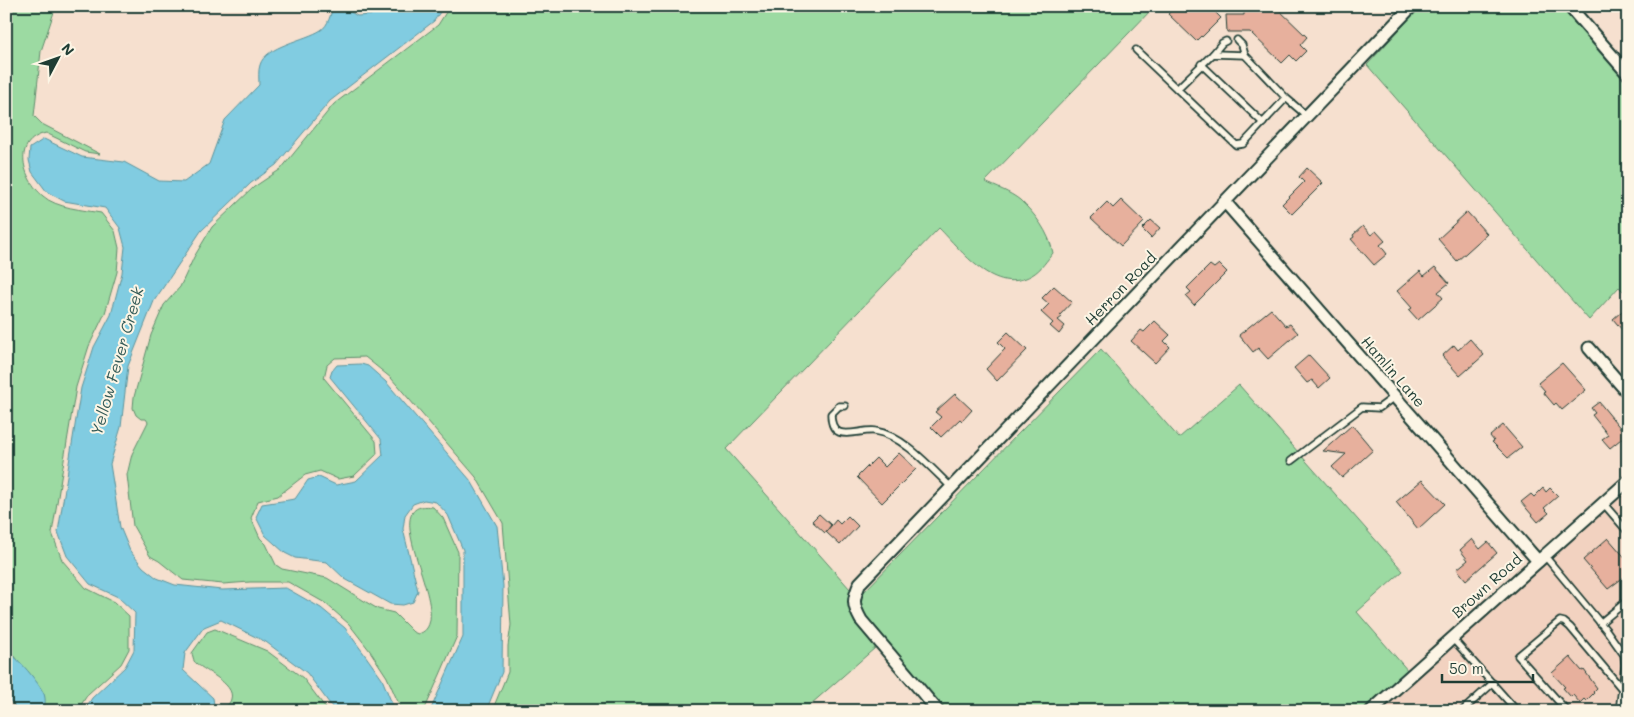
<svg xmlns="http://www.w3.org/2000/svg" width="1634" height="717" font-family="Mali,sans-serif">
  <rect width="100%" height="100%" fill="#f6e0cf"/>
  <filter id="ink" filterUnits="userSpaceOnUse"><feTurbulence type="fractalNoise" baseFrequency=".02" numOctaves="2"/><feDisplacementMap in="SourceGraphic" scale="10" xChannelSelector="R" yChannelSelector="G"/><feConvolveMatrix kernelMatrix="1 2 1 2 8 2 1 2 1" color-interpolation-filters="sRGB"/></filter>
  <g filter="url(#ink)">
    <!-- built -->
    <path fill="#f2d2c0" d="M1628,490V711H1379L1415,679Z"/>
    <!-- green -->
    <g fill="#9cdaa2" stroke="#5e8c6b">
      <path d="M6,6H56L41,51L34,116L42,124L100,154L85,152L46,133C11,141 23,179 43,196C56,208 84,210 101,213L115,231L119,248L117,272L105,313L89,346L76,387L52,533L62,560L86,588L114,602L129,616V649L121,664L88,694L77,711H44V695L14,655L6,651Z"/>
      <path d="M450,6H1155L985,182C996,187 1010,192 1020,200C1035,214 1049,232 1053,253C1047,260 1041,270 1032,275C995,297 961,250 939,228L726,449L858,598L1101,349L1179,438L1239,385L1403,571L1357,612L1415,679L1379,711H942L883,641L803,711H492L508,672V646L511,625L503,523L476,477L391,378L365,357L335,358L327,365L324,378L376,441L377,454L354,476L338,479L320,471L305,475L278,496L258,501L251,518L260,538L266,544L276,565L282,569L327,578L366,602L378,609L394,613L413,632L418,634C462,623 369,497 433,507L443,518L458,552L457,636L424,711H402L387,677L370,651L349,624L325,603L288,582H250L223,584L183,580L159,561L150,556L133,526L127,475L132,454L148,422L146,419H141L136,415L133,408L134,397L151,335L164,305L180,287L194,257L212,227L254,187L281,169L334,104L438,25Z"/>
      <path d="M1421,6H1575L1628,69V296L1619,287L1589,320L1367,65Z"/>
      <path d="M215,629L267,651L303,678L328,711H221C224,708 230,704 231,699C236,683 201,670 194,661C194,660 192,654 192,653L207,632Z"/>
    </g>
    <!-- water -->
    <g fill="#81cce1" stroke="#5a939c">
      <path d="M333,6H342L357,16L371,15L378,6H444L434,21L330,101L276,165L251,183L201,231L154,301L128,366L121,427L110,464L120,527L130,551L143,567L157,578L175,585L222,590L286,588L321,608L345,628L365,655L382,679L395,711H335L307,673L266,642L221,620L204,627L185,653L183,670L213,698L215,711H84L92,698L125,667L134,650L135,613L118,597L90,584L67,556L58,532L81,388L94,347L111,315L122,273L125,247L120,228L105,208L64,201L47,192L32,172L29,160L30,148L44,139L82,157L124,162L159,181L184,182L209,164L225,120L259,85C259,79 258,70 260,65C265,46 306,40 321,30C328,26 331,14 333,6Z"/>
      <path d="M361,364L368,366L386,382L471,481L497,526L503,586L502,672L486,711H430L463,637V550L448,515L436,502L424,500L413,504L405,515L403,529L418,591L413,602L403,605L390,604L345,579L327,562L295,558L285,553L265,535L256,517L262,504L295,499L308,480L319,477L336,485L356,481L383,455L381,439L330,377L332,371L337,365Z"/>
      <path d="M6,651C18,657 39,683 44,694C46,699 45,706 44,711H19L6,696Z"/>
    </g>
    <!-- building -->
    <g fill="#e7b09d" stroke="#1f3d34">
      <path d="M1176,6H1209L1221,18L1202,37L1201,36L1196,41L1168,14Z"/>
      <path d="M1244,6H1275L1307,37L1300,45L1306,51L1296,61L1290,55L1282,63L1250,32H1227L1226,15H1244Z"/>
      <path d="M1307,168L1323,183L1292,214L1282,204L1304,182L1299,177Z"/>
      <path d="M1121,200L1144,222L1121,246L1091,218L1107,202L1113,208Z"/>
      <path d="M1467,212L1487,234L1457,261L1438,239Z"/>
      <path d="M1151,220L1160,228L1151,238L1142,229Z"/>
      <path d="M1363,226L1371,235L1376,231L1385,241L1380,245L1387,254L1374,265L1351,239L1354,237L1353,235Z"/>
      <path d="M1219,264L1227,272L1194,305L1186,296L1191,292L1187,288L1210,265L1214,268Z"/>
      <path d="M1435,267L1449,283L1438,292L1443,298L1418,320L1409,310L1412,308L1397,291L1420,271L1424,276Z"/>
      <path d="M1054,286L1072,302L1060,315L1062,317L1058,320L1065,326L1059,334L1050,326L1053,323L1041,312L1049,304L1042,298Z"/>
      <path d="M1628,306V337L1613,319Z"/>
      <path d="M1271,309L1286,326L1290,324L1298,333L1268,359L1258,348L1253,352L1239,335Z"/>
      <path d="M1155,321L1170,335L1164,341L1170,347L1155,363L1131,341L1141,330L1144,332Z"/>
      <path d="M1008,332L1027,350L997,381L986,369L1005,349L998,342Z"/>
      <path d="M1470,339L1484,355L1460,376L1442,356L1454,345L1458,350Z"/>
      <path d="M1309,355L1330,378L1319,388L1312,380L1307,383L1294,368Z"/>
      <path d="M1562,363L1586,390L1562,410L1556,403L1554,405L1543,392L1545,391L1538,383Z"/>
      <path d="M955,394L972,410L962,421L960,419L941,437L931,427L941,417L935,412Z"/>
      <path d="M1599,402L1626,435L1610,448L1602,439L1608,435L1592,415L1595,413L1591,408Z"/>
      <path d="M1352,425L1373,450L1342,478L1332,467L1346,454L1323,451Z"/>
      <path d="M1503,425L1522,447L1508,458L1492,442L1494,441L1490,436Z"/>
      <path d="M899,453L916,469L882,503L857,477L876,458L885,467Z"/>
      <path d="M1422,480L1445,504L1418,529L1396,502Z"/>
      <path d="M1543,488L1546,492L1550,488L1558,496L1544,508L1549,513L1538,522L1521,502L1531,494L1534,497Z"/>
      <path d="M819,514L831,525L825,533L812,521Z"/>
      <path d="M848,516L858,526L840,545L826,532L836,520L840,524Z"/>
      <path d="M1608,538L1628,561V574L1608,589L1583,560Z"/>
      <path d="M1472,539L1480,549L1488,542L1497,553L1466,580L1457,569L1468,560L1460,550Z"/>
      <path d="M1570,657L1582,671L1584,670L1597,688L1593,692L1594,693L1586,701L1584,699L1580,703L1573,695L1571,697L1563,688L1565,687L1552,673Z"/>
    </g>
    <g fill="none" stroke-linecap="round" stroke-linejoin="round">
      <!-- service casing -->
      <g stroke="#1f3d34" stroke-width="9">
        <g id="service">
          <path d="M1237,40L1242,45L1245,55"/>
          <path d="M1136,50L1177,89"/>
          <path d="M1213,54L1222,43L1226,41"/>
          <path d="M1201,64L1263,123"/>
          <path d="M1286,98L1243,144L1236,145L1177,89L1213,54L1245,55L1286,98L1307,116"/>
          <path d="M845,406H839L831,414C831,445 857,429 875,431C903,435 932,469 952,488"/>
          <path d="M1291,461L1362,407L1379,408L1394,397"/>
          <path d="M1603,503L1628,532"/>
          <path d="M1544,555L1607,631L1624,655L1625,665L1619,711"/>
          <path d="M1600,623L1628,600"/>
          <path d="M1452,638L1517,711"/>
          <path d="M1620,708L1628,710"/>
          <path d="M1462,711L1493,683"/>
          <path d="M1567,711L1518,656L1560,621L1564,622L1570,627L1622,689"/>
        </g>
      </g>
      <!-- minor casing -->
      <g stroke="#1f3d34" stroke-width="15">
        <g id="minor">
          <path d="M1569,6L1628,74"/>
          <path d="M1225,202L1538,561"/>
          <path d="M1589,348L1628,393"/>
          <path d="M938,711L861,620C852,604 853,599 860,583L1412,6"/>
          <path d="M1371,711L1628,481"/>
        </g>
      </g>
      <!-- service -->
      <use href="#service" stroke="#fcf5e5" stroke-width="5.5"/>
      <!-- minor -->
      <use href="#minor" stroke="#fcf5e5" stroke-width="11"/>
    </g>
  </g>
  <g text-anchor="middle" stroke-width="4" stroke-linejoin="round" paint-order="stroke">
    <!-- street labels -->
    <g font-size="15" fill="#1f3d34" stroke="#fcf5e5">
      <text transform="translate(1121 289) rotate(-46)" y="5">Herron Road</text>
      <text transform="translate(1393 372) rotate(49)" y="5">Hamlin Lane</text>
      <text transform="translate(1487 586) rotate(-42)" y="5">Brown Road</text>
    </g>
    <!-- water labels -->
    <g font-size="16" font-style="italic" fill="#335a57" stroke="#fcf5e5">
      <text transform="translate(117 361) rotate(-74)" y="6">Yellow Fever Creek</text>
    </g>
  </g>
  <!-- margin -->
  <rect width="1634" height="717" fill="none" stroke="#fcf5e5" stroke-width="25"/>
  <rect x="12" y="12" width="1609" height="692" fill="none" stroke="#1f3d34" stroke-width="2" filter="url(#ink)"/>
  <!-- north arrow -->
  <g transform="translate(58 58) rotate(49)" stroke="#fcf5e5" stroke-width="4" paint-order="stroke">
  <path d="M0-4L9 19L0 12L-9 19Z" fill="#1f3d34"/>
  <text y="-8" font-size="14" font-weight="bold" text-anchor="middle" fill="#1f3d34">N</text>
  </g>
  <!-- scale -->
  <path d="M1442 674v8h91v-8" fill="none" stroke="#1f3d34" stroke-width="2.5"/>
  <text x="1449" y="674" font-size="15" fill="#1f3d34" stroke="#fcf5e5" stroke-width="4" paint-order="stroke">50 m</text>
</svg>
